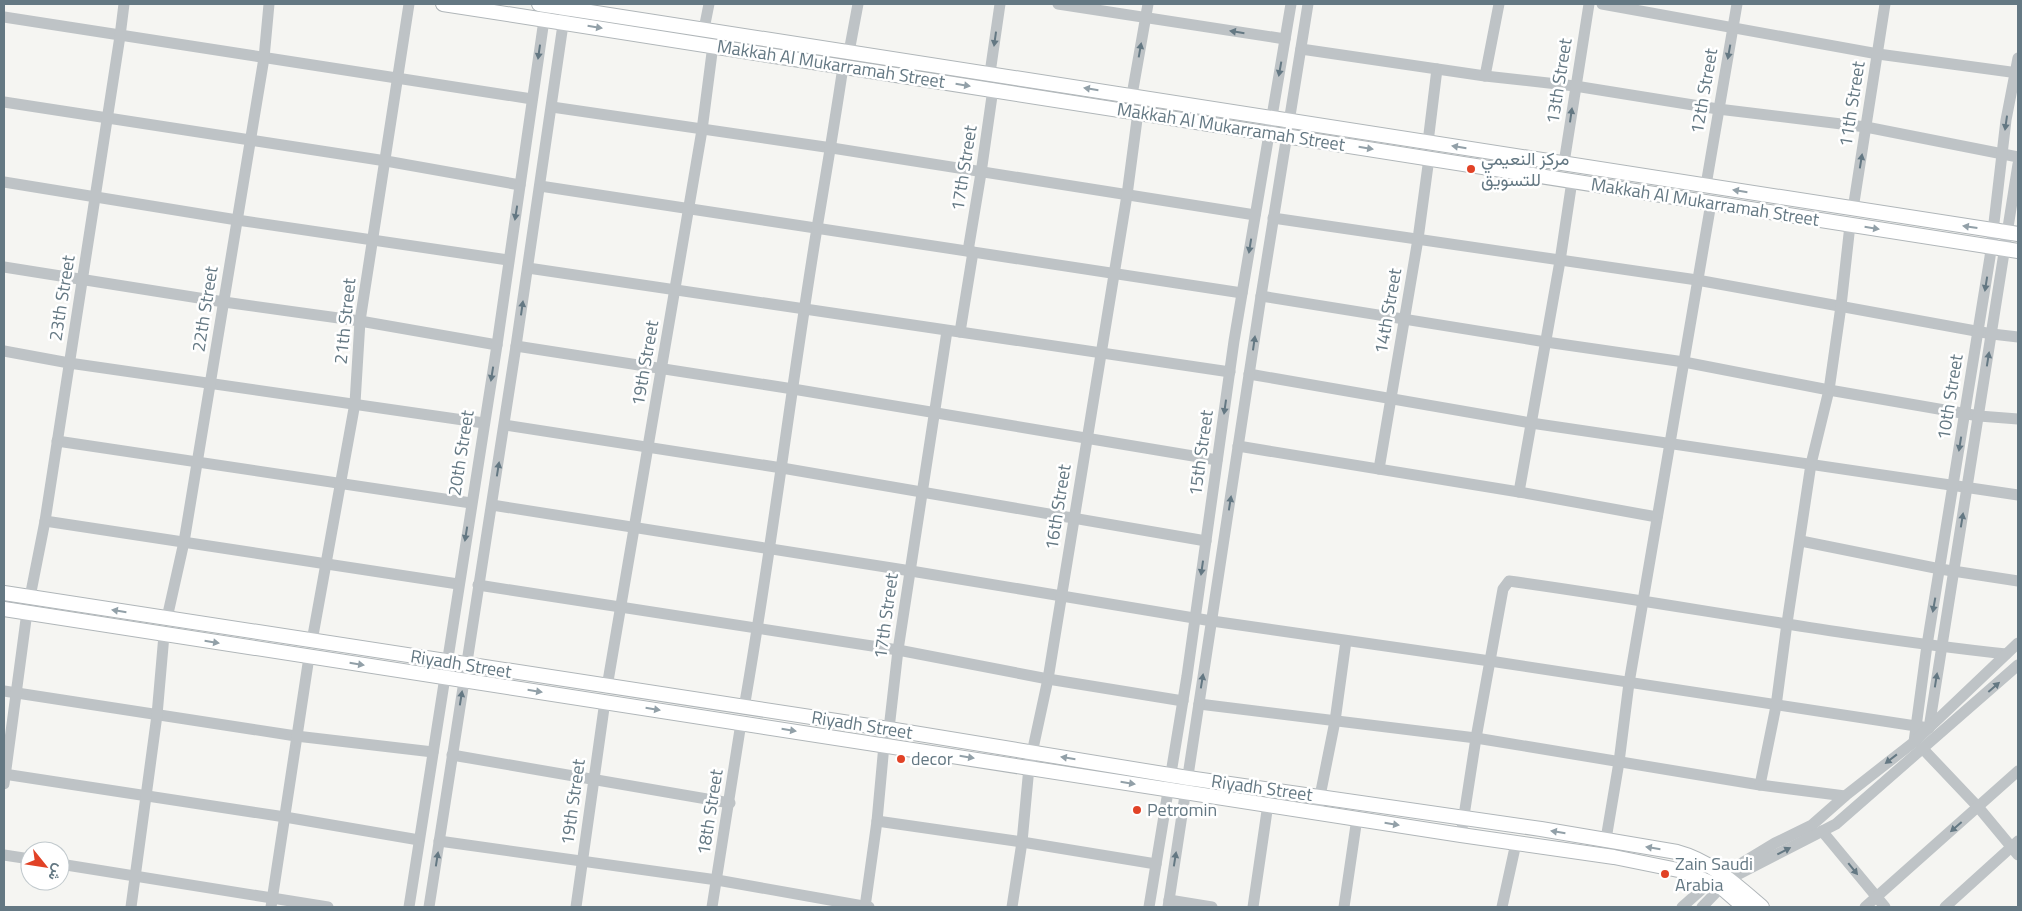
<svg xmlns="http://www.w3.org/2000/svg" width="2022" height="911" font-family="'Titillium Web',Vazirmatn,sans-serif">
  <rect width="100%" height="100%" fill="#f5f5f2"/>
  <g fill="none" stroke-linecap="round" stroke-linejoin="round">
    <!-- major casing -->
    <g stroke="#b0b6b9" stroke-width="16">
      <g id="major">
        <path d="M443,4L2018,251"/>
        <path d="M539,4L2018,234"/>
        <path d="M4,593L889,729L1188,778L1541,829L1677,852C1711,861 1736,885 1762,907"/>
        <path d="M4,609L1461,835L1614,857L1683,871L1722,888L1744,907"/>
      </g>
    </g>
    <!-- minor -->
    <g stroke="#bec3c6" stroke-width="11">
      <path d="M1058,4L1285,39"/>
      <path d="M1602,4L1878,54L2018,73"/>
      <path d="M4,17L532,99"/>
      <path d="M704,29L709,4"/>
      <path d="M1301,49L1485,76L1575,86L1718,109L1866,127L2018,157"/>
      <path d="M849,52L858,4"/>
      <path d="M990,73L1000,4"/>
      <path d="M1485,76L1499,4"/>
      <path d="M1132,95L1148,4"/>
      <path d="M4,102L386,161L520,185"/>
      <path d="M552,107L832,148L1255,215"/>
      <path d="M1428,142L1437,69"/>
      <path d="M1564,163L1589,4"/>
      <path d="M4,182L237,220L508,260"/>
      <path d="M1706,185L1737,4"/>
      <path d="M540,186L1242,293"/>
      <path d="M1853,209L1885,4"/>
      <path d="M1273,218L1697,280L1992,334L2018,337"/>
      <path d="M968,251L981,173L993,89"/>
      <path d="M4,267L224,302L360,321L497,345"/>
      <path d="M528,268L1230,372"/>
      <path d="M1261,296L1546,342L1684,362L1829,390L1979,416L2018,419"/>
      <path d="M960,332L973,252"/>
      <path d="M516,346L793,389L1217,460"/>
      <path d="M4,351L69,363L484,423"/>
      <path d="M1249,374L1531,423L2018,495"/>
      <path d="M505,425L782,468L1206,541"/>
      <path d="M57,441L471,503"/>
      <path d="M1238,446L1519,492L1657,517"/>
      <path d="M1379,469L1418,239L1429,158"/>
      <path d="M1519,492L1560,261L1572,181"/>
      <path d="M492,505L911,571L1212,621L1490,661L1929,728"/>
      <path d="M45,521L458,584"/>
      <path d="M1801,541L1940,569L2018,581"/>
      <path d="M478,585L898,650L1048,679L1183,701"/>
      <path d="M30,597L45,521L120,36L124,4"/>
      <path d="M167,618L184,542L264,58L269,4"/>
      <path d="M312,641L355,403L360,321L409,4"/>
      <path d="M607,687L702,130L713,45"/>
      <path d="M4,691L296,736L433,752"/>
      <path d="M1199,704L1476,738L1760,785L1845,796"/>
      <path d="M744,708C772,548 791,387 817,228C826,174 835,121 843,67"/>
      <path d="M1929,728L2018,164"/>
      <path d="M1914,742L1927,645L1990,257L2006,120L2018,58"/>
      <path d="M1923,749L1979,808L2018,855"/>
      <path d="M452,755L730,803"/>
      <path d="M4,774L285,817L419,840"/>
      <path d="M4,784L27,612"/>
      <path d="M1760,785L1776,706L1787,623L1811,464L1829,390L1841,306L1850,225"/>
      <path d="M1317,811L1335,721L1346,641"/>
      <path d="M877,821L1022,842L1156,864"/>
      <path d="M1822,831L1885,907"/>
      <path d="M1461,835L1476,738L1503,589L1509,581C1675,604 1840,636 2006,654"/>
      <path d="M1606,839L1619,762L1629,683L1711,203"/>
      <path d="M439,841L717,880L869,907"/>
      <path d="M4,855L30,859"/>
      <path d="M60,864L328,907"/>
      <path d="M1169,900L1212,907"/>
      <path d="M131,907L157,715L164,635"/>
      <path d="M271,907L309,657"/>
      <path d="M409,907L497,345L545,13"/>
      <path d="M429,907L516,346L566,4"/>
      <path d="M576,907L605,701"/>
      <path d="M712,907L741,723"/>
      <path d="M865,907L877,821L884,745L889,729L898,650L947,331"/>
      <path d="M1012,907L1022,842L1029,767L1048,679L1127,195L1138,112"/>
      <path d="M1149,907L1187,676L1234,341L1291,4"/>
      <path d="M1168,907L1261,296L1308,4"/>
      <path d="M1253,907L1268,804"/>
      <path d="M1344,907L1357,818"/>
      <path d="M1502,907L1516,843"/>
      <path d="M1682,907L1709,883L1775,843L1812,825L1845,796L1914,742L2018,643"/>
      <path d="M1702,907L1729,879L1836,824L2018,665"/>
      <path d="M1865,907L2018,771"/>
      <path d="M1945,907L2018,841"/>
    </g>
    <!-- major -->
    <use href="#major" stroke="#fff" stroke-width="14"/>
  </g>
  <!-- one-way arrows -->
  <defs><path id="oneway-solid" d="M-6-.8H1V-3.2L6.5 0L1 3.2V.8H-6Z" transform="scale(1.25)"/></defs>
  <g fill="#92a0a8">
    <use href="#oneway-solid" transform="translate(595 27) rotate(9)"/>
    <use href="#oneway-solid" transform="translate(963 85) rotate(9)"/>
    <use href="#oneway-solid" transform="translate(1091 89) rotate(-171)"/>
    <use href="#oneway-solid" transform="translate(1459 147) rotate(-171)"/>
    <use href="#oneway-solid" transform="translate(1366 148) rotate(9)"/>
    <use href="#oneway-solid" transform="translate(1740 191) rotate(-171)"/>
    <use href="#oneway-solid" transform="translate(1970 227) rotate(-172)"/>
    <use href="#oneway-solid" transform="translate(1872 228) rotate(9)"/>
    <use href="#oneway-solid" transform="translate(119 611) rotate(-171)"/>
    <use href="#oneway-solid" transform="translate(212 642) rotate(9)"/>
    <use href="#oneway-solid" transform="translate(357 664) rotate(9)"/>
    <use href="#oneway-solid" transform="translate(535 691) rotate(9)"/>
    <use href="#oneway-solid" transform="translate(653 709) rotate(9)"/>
    <use href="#oneway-solid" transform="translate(789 730) rotate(9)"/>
    <use href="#oneway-solid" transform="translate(967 757) rotate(9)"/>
    <use href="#oneway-solid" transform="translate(1068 758) rotate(-171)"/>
    <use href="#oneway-solid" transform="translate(1128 783) rotate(9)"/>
    <use href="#oneway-solid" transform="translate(1392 824) rotate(9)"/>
    <use href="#oneway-solid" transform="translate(1558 832) rotate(-171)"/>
    <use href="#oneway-solid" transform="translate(1653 848) rotate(-171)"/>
  </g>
  <g fill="#647883">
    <use href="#oneway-solid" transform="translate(1237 32) rotate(-171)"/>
    <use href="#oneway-solid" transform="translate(995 39) rotate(98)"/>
    <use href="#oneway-solid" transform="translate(1140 50) rotate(-80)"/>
    <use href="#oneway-solid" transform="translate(539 52) rotate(98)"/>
    <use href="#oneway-solid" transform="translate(1729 52) rotate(100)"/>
    <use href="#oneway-solid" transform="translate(1280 69) rotate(100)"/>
    <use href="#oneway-solid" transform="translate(1571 115) rotate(-82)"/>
    <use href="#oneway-solid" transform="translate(2006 123) rotate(98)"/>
    <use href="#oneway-solid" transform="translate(1861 161) rotate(-81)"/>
    <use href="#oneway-solid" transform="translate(516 213) rotate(99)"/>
    <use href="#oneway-solid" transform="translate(1250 246) rotate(99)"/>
    <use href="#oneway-solid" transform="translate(1986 284) rotate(99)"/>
    <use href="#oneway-solid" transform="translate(522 308) rotate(-82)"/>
    <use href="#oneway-solid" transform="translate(1254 343) rotate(-82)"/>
    <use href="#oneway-solid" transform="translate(1988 359) rotate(-81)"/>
    <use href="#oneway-solid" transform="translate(492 374) rotate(99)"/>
    <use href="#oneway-solid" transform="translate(1225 407) rotate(98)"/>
    <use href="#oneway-solid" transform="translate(1960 444) rotate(99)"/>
    <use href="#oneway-solid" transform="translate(498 469) rotate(-81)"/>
    <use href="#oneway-solid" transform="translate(1230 503) rotate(-81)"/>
    <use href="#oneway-solid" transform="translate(1962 520) rotate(-81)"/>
    <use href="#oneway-solid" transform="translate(466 534) rotate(99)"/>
    <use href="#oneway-solid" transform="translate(1202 568) rotate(98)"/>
    <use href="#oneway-solid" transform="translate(1934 605) rotate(100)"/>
    <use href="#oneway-solid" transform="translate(1936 680) rotate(-81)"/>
    <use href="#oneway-solid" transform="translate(1202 681) rotate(-81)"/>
    <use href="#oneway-solid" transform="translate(1994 687) rotate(-41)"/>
    <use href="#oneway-solid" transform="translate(461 698) rotate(-81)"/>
    <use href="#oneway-solid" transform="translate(1891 759) rotate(142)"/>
    <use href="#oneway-solid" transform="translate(1956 827) rotate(139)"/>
    <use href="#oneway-solid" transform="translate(1784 851) rotate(-27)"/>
    <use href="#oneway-solid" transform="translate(437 859) rotate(-81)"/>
    <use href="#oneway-solid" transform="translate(1175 859) rotate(-81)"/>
    <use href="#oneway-solid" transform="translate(1853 869) rotate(51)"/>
  </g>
  <!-- markers -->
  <g fill="#e14226" stroke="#fff" stroke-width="2">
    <circle cx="1471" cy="169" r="5"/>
    <circle cx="901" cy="759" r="5"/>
    <circle cx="1137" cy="810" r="5"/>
    <circle cx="1665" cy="874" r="5"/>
  </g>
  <g text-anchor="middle" stroke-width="5" stroke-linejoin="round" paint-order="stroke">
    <!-- street labels -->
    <g font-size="18" fill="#647883" stroke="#fff">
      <text transform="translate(831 64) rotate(9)" y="6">Makkah Al Mukarramah Street</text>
      <text transform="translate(1559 81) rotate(-81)" y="6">13th Street</text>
      <text transform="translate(1704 91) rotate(-80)" y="6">12th Street</text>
      <text transform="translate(1852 104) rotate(-81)" y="6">11th Street</text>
      <text transform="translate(1231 127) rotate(9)" y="6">Makkah Al Mukarramah Street</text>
      <text transform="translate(964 168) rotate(-81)" y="6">17th Street</text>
      <text transform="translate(1705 202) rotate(9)" y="6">Makkah Al Mukarramah Street</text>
      <text transform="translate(62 298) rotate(-81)" y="6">23th Street</text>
      <text transform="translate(205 309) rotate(-81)" y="6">22th Street</text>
      <text transform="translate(1388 311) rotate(-80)" y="6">14th Street</text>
      <text transform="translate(345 321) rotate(-84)" y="6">21th Street</text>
      <text transform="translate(645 363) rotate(-80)" y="6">19th Street</text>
      <text transform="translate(1950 397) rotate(-81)" y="6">10th Street</text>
      <text transform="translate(461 453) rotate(-81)" y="6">20th Street</text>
      <text transform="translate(1201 453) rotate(-82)" y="6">15th Street</text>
      <text transform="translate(1058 507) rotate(-81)" y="6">16th Street</text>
      <text transform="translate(886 616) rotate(-82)" y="6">17th Street</text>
      <text transform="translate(461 664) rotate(9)" y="6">Riyadh Street</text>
      <text transform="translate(862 725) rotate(9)" y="6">Riyadh Street</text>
      <text transform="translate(1262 788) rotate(8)" y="6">Riyadh Street</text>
      <text transform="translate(573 802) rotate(-82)" y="6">19th Street</text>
      <text transform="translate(710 812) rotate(-81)" y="6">18th Street</text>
    </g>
    <!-- poi labels -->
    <g font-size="18" fill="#647883" stroke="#fff" text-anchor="start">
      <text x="1481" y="165">مركز النعيمي<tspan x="1481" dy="21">للتسويق</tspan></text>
      <text x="911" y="765">decor</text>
      <text x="1147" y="816">Petromin</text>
      <text x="1675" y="870">Zain Saudi<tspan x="1675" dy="21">Arabia</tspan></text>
    </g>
  </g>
  <!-- border -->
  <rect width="2022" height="911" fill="none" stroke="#647883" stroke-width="10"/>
  <!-- north arrow -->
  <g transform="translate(45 866) rotate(120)"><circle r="24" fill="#ffffff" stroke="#c1c9cd"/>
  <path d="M0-4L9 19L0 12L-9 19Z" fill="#e14226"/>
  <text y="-8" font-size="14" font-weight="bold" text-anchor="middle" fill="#647883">ش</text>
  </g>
</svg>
